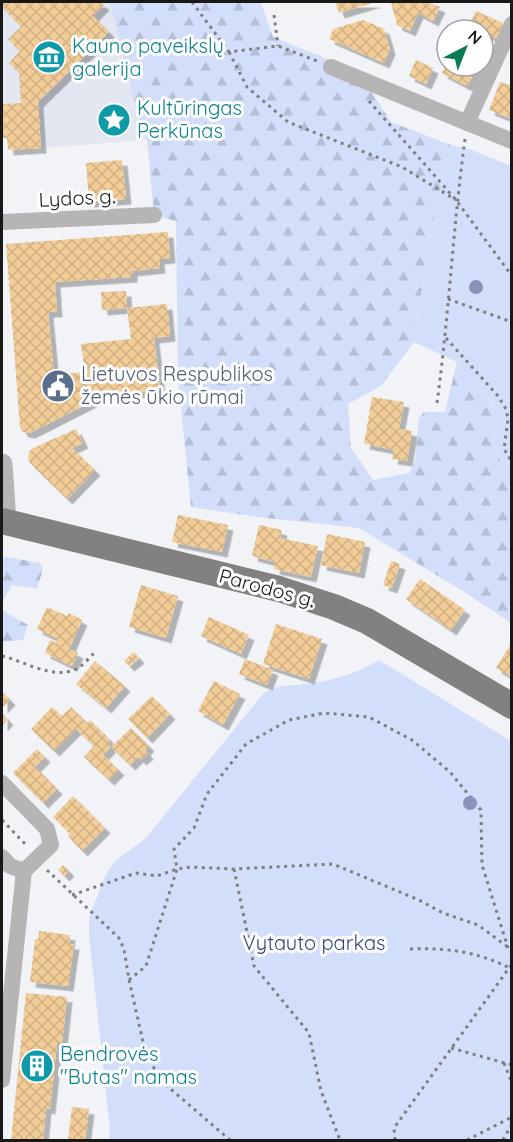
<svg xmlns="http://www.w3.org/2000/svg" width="513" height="1142" font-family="Quicksand,sans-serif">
  <defs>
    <pattern id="forest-firs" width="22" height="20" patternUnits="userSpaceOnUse" patternTransform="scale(1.5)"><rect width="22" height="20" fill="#d3defa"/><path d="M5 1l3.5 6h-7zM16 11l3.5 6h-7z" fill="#b4bed6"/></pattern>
    <pattern id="building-cross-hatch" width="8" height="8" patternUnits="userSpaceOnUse" patternTransform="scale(1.5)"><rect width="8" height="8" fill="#f3cd98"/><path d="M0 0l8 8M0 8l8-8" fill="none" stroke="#d0af82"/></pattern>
    <filter id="shadow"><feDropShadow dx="5.5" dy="5.5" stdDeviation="0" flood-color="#0004"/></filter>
  </defs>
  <rect width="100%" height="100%" fill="#f1f3f6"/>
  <!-- built -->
  <path fill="#e3e7f1" d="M2,2H110L136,110L147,140L41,148L38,102L2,104Z"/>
  <!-- forest -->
  <g fill="url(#forest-firs)">
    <path d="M110,2H261L273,37L359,72L391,122L451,145L430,235L414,342L381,386L348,404L351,448L373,480L409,473L415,461L419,418L424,412H445L457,362C470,375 496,399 498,418C498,426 494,434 494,441C493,452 504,466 511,473V623L461,590L359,528L257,517L191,507L178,379L176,221L154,215L147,140L136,110Z"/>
    <path d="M7,557L40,563L43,569L37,589L12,585L2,602V559Z"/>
    <path d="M2,610L28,625L23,640L2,642V643Z"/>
  </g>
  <!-- park -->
  <g fill="#d3defa">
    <path d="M451,145L469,149L511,166V473L504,467L493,444L498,419L493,402L457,362L414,342L430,235Z"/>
    <path d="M379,660L511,741V1140H109L110,1130L89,935V918L105,876L115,861L145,839L263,694C277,683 295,686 313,683C336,680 359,672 379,660Z"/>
  </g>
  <!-- building -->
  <g fill="url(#building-cross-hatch)" filter="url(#shadow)">
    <path d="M2,2H100L104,5L93,16L109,32L38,102L41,148L8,150L7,138H2V104L21,103L19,73L9,63L20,51L8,39L21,27L2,7Z"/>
    <path d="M335,2H376L339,13Z"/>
    <path d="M391,2H427L440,7L433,21L418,13L410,31L397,25Z"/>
    <path d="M476,11L503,23L496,39L483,33V30H477L469,26Z"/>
    <path d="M363,20L384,29L390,49L384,63L329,39L333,29Z"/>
    <path d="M416,60L433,68L426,84L409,76Z"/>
    <path d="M447,62V66H478L467,86L442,73Z"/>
    <path d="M500,82L512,86V119L489,110Z"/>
    <path d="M121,114L123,123L115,125L113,115Z"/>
    <path d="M122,160L126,199L89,202L86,163Z"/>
    <path d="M168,232L170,258L159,259L160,268L132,271V277L55,282L57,312H48L54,375L85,372L81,344L131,339L127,308L167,304L170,336L154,338L160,390L101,397L30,433L23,432L20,427L6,244Z"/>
    <path d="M126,291L127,308L102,310L101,292Z"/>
    <path d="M372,397L404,402L399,429L412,431L407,461L392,459L394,450L364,444Z"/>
    <path d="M76,429L83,443L72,448L95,470L67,499L30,463L28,458L29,452L33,448Z"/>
    <path d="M178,515L228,525L222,552L172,542Z"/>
    <path d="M259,525L282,530L280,538L318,546L311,577L274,569L275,562L252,556Z"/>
    <path d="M327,534L365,542L359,573L321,565Z"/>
    <path d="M391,561L400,564L392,588L383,585Z"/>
    <path d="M420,579L465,610L451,630L406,599Z"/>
    <path d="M141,585L178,596L166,638L129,627Z"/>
    <path d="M47,607L67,616L69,613L82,620L69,649L78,653L72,666L45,653L50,640L56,643L58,639L37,629Z"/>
    <path d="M209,617L249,635L241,654L201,636Z"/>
    <path d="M276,624L322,639L309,679L263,664Z"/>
    <path d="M512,642V677L496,668Z"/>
    <path d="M134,652L139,658L129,666L124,661Z"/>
    <path d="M245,659L273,670L267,685L239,674Z"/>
    <path d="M95,661L125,686L106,708L76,684Z"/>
    <path d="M214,681L240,694L223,725L198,711Z"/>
    <path d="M2,691L10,700L2,708Z"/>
    <path d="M152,696L170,714L147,738L128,719Z"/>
    <path d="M52,707L62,716L71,707L87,723L90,720L108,738L110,748L103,755L119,770L109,780L84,757L94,746L76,729L54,751L31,729Z"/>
    <path d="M2,713L8,720L2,726Z"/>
    <path d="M131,728L149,746L145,750L148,754L141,760L138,757L130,765L111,747Z"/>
    <path d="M37,749L45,757L35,767L57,789L43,803L13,773Z"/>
    <path d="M73,796L105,828L82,851L68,836L70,834L53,817Z"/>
    <path d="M63,865L69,871L64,876L58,870Z"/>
    <path d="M39,931L70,935L69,944H74L68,986L30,982L35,939H38Z"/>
    <path d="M26,993L67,997L62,1043H57L50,1109L46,1108L43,1140H11Z"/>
    <path d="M72,1107L89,1109L85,1140H68Z"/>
  </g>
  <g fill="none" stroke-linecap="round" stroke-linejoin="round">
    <!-- path -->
    <g stroke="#7e7f81" stroke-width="3" stroke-dasharray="3 4.5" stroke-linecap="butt">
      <path d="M192,2L229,52L278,46L317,61"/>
      <path d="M274,15L278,46"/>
      <path d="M229,52L247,87L288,122L402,167L456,200"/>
      <path d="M369,101L456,200L512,276"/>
      <path d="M448,299L512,322"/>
      <path d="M446,338L498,396L506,409L508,419L504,449L512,462"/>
      <path d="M437,403C449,315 453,227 465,139"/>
      <path d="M2,656C24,661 51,679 74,670C82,667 89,658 95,652"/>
      <path d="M2,820L28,847"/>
      <path d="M234,869L254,966L309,1033L321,1091L340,1140"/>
      <path d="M47,870L119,938L124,949L129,980L144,1046L159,1079L230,1140"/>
      <path d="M72,895L136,873L157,876L177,869L191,867L234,869L333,864L419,900L443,913L478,925L512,950"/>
      <path d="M410,949C450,948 475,951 512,969"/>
      <path d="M129,980L146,966L177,869L174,849L194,828L207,794L246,744L289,720L324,713L369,717L412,740L450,772L481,810L482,865L508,948"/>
      <path d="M451,1048L512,1065"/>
      <path d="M504,1063L512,1083"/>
      <path d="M395,1140L394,1128L512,964"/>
      <path d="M467,1140L512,1117"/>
      <path d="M503,1140L512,1124"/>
    </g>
    <!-- minor -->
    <g stroke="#b6b4b4" stroke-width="16">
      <path d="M331,67L512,141"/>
      <path d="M467,123L512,24"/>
      <path d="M2,222L154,215"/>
      <path d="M2,783L47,829L51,845L24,871"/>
      <path d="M2,857L10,866L24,871"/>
      <path d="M2,1080L24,871"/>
    </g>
    <!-- tertiary -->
    <path stroke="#b6b4b4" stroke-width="21" d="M2,464L6,522"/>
    <!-- primary -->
    <path stroke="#838080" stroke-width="26" d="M2,521L279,589L334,607L367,621L512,706"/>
  </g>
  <!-- trees -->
  <g fill="#8793b8">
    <circle cx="476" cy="287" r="7"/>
    <circle cx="470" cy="803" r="7"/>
  </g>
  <!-- icons -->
  <defs>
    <g id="museum-disc" transform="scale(1.725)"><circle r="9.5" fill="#0f9aa8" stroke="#fff"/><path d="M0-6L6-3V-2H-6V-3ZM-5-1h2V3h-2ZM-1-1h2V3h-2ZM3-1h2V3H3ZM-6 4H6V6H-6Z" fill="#fff"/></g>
    <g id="sight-disc" transform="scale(1.725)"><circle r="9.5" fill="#0f9aa8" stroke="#fff"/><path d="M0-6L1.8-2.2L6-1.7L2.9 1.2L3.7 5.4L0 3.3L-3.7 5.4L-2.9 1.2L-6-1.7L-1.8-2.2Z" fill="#fff"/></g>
    <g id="civic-disc" transform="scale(1.725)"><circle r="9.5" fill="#5c6f8a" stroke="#fff"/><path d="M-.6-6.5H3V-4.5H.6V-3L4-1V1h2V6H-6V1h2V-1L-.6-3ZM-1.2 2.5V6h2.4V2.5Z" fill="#fff"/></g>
    <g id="building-disc" transform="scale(1.725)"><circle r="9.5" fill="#0f9aa8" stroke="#fff"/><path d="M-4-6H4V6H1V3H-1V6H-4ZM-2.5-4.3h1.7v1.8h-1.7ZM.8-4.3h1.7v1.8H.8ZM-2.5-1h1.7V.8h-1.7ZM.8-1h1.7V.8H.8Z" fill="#fff"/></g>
  </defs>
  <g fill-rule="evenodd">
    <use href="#museum-disc" x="49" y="57"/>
    <use href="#sight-disc" x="114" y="120"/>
    <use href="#civic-disc" x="58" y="386"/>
    <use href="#building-disc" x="37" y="1066"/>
  </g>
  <g text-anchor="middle" stroke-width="6" stroke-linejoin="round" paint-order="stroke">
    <!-- culture labels -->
    <g font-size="20" fill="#0d838f" stroke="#fff" text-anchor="start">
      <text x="72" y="53">Kauno paveikslų<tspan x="72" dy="23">galerija</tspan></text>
      <text x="137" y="115">Kultūringas<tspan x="137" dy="23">Perkūnas</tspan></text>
      <text x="60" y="1061">Bendrovės<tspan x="60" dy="23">"Butas" namas</tspan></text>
    </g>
    <!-- street labels -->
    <g font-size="20" fill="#181819" stroke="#fff">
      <text transform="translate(77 198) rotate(-3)" y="7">Lydos g.</text>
      <text transform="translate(267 588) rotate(15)" y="7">Parodos g.</text>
    </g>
    <!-- service labels -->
    <g font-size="20" fill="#4e5e75" stroke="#fff" text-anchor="start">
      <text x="81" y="381">Lietuvos Respublikos<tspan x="81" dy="23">žemės ūkio rūmai</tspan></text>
    </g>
    <!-- park labels -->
    <g font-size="20" fill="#314585" stroke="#fff">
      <text x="314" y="950">Vytauto parkas</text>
    </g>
  </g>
  <!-- border -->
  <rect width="513" height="1142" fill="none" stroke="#181819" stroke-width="6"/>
  <!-- north arrow -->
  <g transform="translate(465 48) rotate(42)"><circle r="28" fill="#ffffff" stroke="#a3a3a3" stroke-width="1.5"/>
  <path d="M0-4.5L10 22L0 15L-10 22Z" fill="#087a55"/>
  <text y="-9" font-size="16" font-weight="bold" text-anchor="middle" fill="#181819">N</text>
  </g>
</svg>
